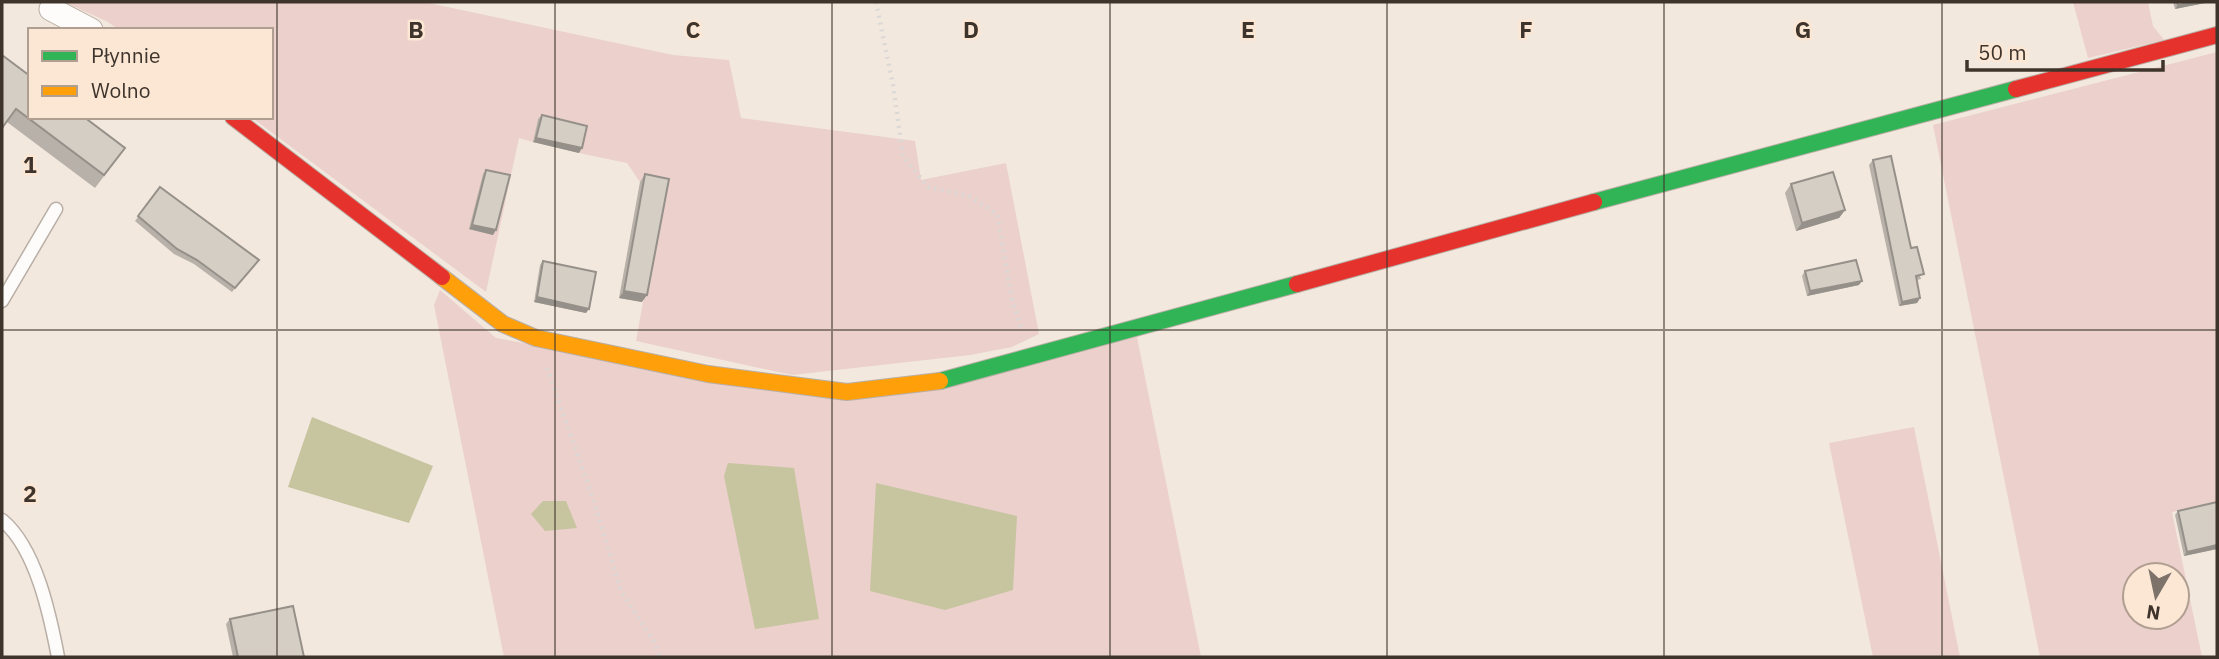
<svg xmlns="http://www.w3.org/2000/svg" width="2219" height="659" font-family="'IBM Plex Sans',sans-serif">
  <rect width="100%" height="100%" fill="#f3e8de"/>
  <!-- green -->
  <g fill="#ebd0cb" fill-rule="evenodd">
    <path d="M64,2H424L673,55L729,60L741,118L915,141L921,180L1006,163L1039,334L1012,347L970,355L792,375L636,341L664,186L640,182L627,163L579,153L584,131L538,119L533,142L519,138L486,292L251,117H271V30H120L106,21Z"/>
    <path d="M2073,2H2148L2153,26L2164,40L2088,58Z"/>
    <path d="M2217,52V503L2172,512L2202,657H2040L1933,125ZM2135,575H2177V617H2135Z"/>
    <path d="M440,290L496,338L848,401L1137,337L1201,657H504L434,305Z"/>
    <path d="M1914,427L1960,657H1873L1829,443Z"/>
  </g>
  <!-- water -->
  <g fill="#c7c4a0">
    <path d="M312,417L433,466L409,523L288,487Z"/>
    <path d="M728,463L794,468L819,619L755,629L724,476Z"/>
    <path d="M876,483L1017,516L1013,590L945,610L870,591Z"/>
    <path d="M543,501H566L577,528L545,531L531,514Z"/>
  </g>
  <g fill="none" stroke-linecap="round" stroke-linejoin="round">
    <!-- lane casing -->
    <g stroke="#b9afa6" stroke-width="15">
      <g id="lane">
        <path d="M2,301L56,209"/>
        <path d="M2,520C36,548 50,615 58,657"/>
      </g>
    </g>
    <!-- street casing -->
    <g stroke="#b9afa6" stroke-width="25">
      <path id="street" d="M51,9L91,30"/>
    </g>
    <!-- fast casing -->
    <g stroke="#b9afa6" stroke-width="18">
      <g id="fast">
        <path d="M1594,202L2016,89"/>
        <path d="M940,381L1297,284"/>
      </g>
    </g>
    <!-- slow casing -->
    <g stroke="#b9afa6" stroke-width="18">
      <path id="slow" d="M442,277L503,324L536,338L708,374L847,392L940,381"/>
    </g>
    <!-- jam casing -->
    <g stroke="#b9afa6" stroke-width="18">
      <g id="jam">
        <path d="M2016,89L2217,35"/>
        <path d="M233,117L442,277"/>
        <path d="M1297,284L1594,202"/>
      </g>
    </g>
    <!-- path -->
    <g stroke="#dbd8d5" stroke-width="4.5" stroke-dasharray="2 5" stroke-linecap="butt">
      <path d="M876,2L893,85L903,156L928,187L969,196L997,214L1012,300L1022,330"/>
      <path d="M547,368L592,496L621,591L655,643L660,657"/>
    </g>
    <!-- lane -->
    <use href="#lane" stroke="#fdfcfa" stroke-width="12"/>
    <!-- street -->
    <use href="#street" stroke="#fdfcfa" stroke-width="23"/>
    <!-- fast -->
    <use href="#fast" stroke="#30b455" stroke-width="16"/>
    <!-- slow -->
    <use href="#slow" stroke="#ff9f0a" stroke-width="16"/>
    <!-- jam -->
    <use href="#jam" stroke="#e5322d" stroke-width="16"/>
  </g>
  <!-- wall -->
  <g fill="#b7b1a9">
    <path d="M2173,2H2210L2175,9Z"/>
    <path d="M2,55L125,148L95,188L7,122Z"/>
    <path d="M542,115L579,153L533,142L538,119Z"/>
    <path d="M1873,160L1911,248L1921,279L1917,280L1920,298L1917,303L1899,306L1869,165Z"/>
    <path d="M486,170L493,235L469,229L483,174Z"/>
    <path d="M645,174L642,302L619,298L640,182Z"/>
    <path d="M1791,184L1845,210L1839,218L1796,231L1785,193Z"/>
    <path d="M160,187L259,260L232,292L194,264L174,254L135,221Z"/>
    <path d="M543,261L586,313L534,302L540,265Z"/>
    <path d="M1805,271L1859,285L1807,296L1802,276Z"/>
    <path d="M2178,511L2217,549L2184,556L2175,515Z"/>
    <path d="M230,619L304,657H233L226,624Z"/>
  </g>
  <!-- shaded-wall -->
  <g fill="#959089">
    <path d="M2193,2H2210L2175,9L2178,5Z"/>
    <path d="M536,138L582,148L579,153L533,142Z"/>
    <path d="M1845,210L1839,218L1796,231L1802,223Z"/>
    <path d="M472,225L496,230L493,235L469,229Z"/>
    <path d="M1862,281L1859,285L1807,296L1810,291Z"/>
    <path d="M624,291L647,295L642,302L619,298Z"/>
    <path d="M537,297L589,309L586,313L534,302Z"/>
    <path d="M1920,298L1917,303L1899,306L1902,302Z"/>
    <path d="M2217,545V549L2184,556L2187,552Z"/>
  </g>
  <!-- building -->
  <g fill="#d5cec4" stroke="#959089" stroke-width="2">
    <path d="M2177,2H2193L2178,5Z"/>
    <path d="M2,55L30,76V117H84L125,148L104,175L16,109L2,128Z"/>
    <path d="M542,115L587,126L582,148L536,138Z"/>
    <path d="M1891,156L1911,248L1917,247L1924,274L1916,276L1920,298L1902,302L1873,160Z"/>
    <path d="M486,170L510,175L496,230L472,225Z"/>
    <path d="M1833,172L1845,210L1802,223L1791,184Z"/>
    <path d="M645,174L669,179L647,295L624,291Z"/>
    <path d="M160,187L259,260L235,288L197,260L177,249L138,216Z"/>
    <path d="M1856,260L1862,281L1810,291L1805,271Z"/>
    <path d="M543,261L596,272L589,309L537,297Z"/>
    <path d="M2217,502V545L2187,552L2178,511Z"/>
    <path d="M293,606L304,657H238L230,619Z"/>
  </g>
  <!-- grid -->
  <path fill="none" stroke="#3e342b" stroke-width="2" stroke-opacity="0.55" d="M277,2V657M555,2V657M832,2V657M1110,2V657M1387,2V657M1664,2V657M1942,2V657M2,330H2217"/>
  <g font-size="23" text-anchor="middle" font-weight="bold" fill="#3e342b" stroke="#fce7d5" stroke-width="5" stroke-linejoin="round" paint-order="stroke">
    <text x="416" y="38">B</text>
    <text x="693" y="38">C</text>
    <text x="971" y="38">D</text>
    <text x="1248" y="38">E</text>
    <text x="1526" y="38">F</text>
    <text x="1803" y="38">G</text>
    <text x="30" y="173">1</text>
    <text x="30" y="502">2</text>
  </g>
  <!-- border -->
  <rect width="2219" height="659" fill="none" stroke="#3e342b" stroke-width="7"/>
  <!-- legend -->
  <rect x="28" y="28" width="245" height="91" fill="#fce7d5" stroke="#b09f91" stroke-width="2"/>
  <rect x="42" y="51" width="35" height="10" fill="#30b455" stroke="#b09f91" stroke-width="2"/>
  <text x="91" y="63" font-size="21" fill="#3e342b">Płynnie</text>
  <rect x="42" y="86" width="35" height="10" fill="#ff9f0a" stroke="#b09f91" stroke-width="2"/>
  <text x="91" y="98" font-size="21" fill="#3e342b">Wolno</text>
  <!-- north arrow -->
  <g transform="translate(2156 596) rotate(189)"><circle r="33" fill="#fce7d5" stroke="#b09f91" stroke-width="2"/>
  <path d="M0-5L12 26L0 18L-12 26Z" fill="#7d736a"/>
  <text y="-10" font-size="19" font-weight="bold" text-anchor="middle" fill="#3e342b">N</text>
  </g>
  <!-- scale -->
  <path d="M1967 60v10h196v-10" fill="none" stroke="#3e342b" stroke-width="3.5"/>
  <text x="1978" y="60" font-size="21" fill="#3e342b" stroke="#fce7d5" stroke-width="5" paint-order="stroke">50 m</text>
</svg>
